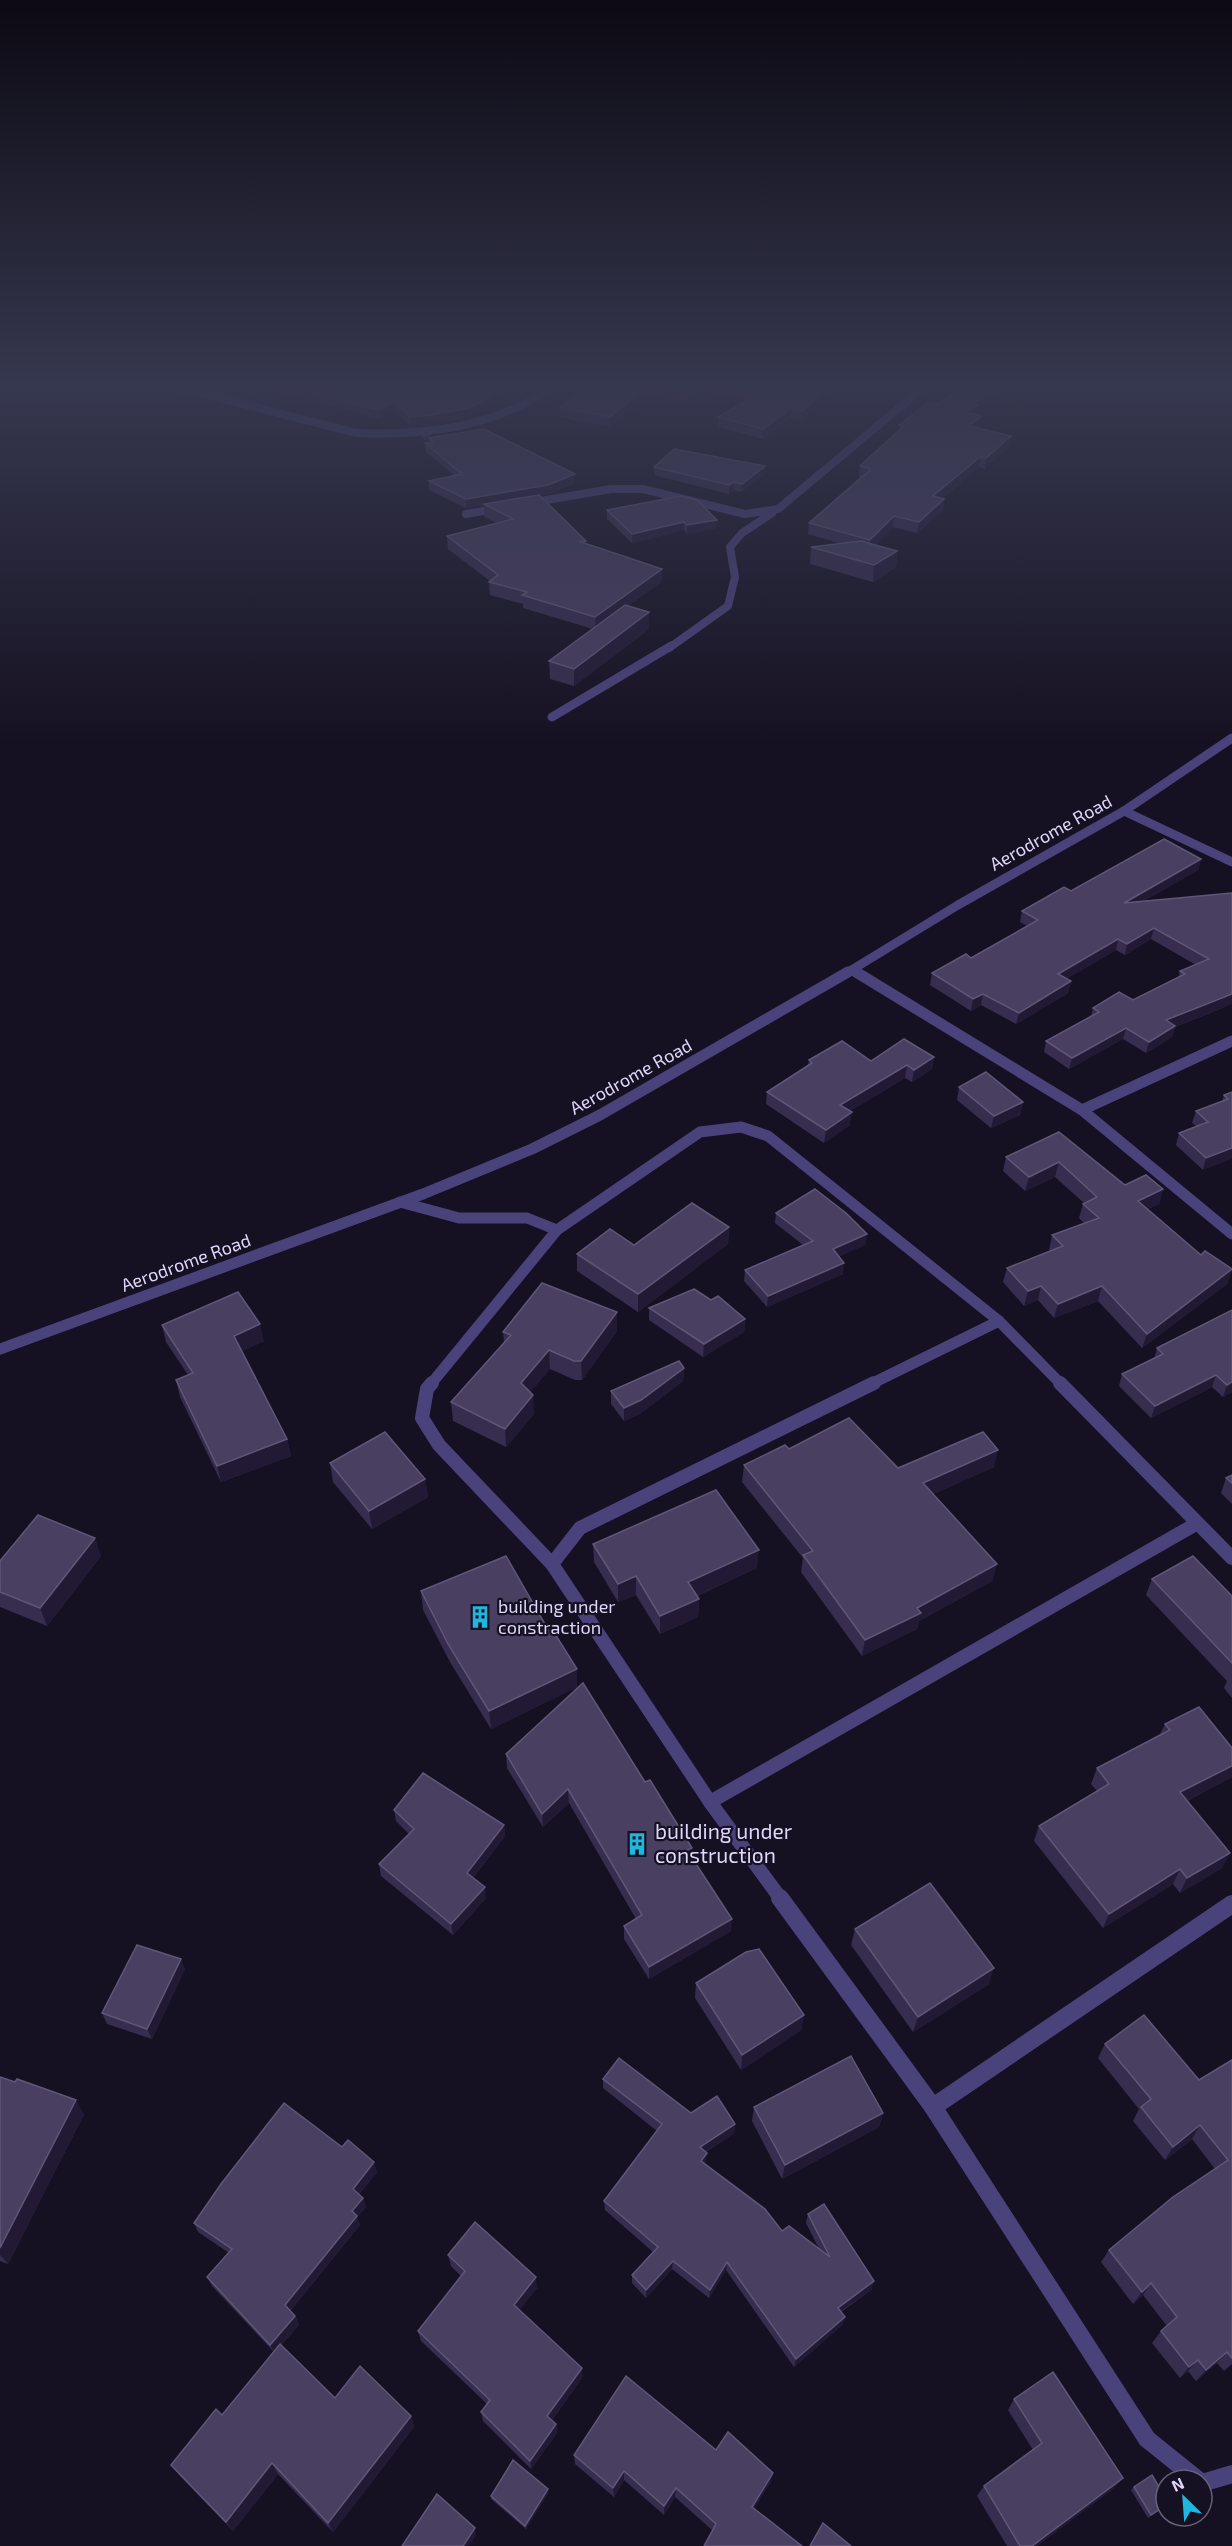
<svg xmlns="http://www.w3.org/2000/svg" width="1232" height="2546" font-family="'Exo 2',sans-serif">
  <rect width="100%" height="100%" fill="#161122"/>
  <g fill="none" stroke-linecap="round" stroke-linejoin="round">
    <!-- minor-far4 -->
    <g stroke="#4a427b" stroke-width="8">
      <path d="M175,387L357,433C425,436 496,427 552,387"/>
      <path d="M210,396L228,387"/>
      <path d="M529,503L611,489H643L745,514L778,509L924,387"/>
      <path d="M466,514L500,508"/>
      <path d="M669,648L728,606L735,577L730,547L742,533L772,513"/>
    </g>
    <!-- minor-far3 -->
    <g stroke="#4a427b" stroke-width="9">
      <path d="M552,717L671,646"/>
      <path d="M1124,811L1232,862"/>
      <path d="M852,970L859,974"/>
    </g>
    <!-- minor-far2 -->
    <g stroke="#4a427b" stroke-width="11">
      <path d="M856,972L1082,1110L1232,1234"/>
      <path d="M1082,1110L1232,1041"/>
      <path d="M400,1202L459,1218H527L557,1230"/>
      <path d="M431,1384L557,1230L700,1132L741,1127L768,1136L999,1321L1061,1384"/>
      <path d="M871,1384L999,1321"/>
    </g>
    <!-- minor-far1 -->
    <g stroke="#4a427b" stroke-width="14">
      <path d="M432,1383L427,1389L422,1418L439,1445L552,1564"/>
      <path d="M1060,1383L1232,1558"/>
      <path d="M710,1802L1196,1524"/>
      <path d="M781,1899L710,1802L552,1564L580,1528L874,1383"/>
    </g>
    <!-- minor -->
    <g stroke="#4a427b" stroke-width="18">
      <path d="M780,1898L933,2107L1147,2439L1198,2480"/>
      <path d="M933,2107L1232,1904"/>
      <path d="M1202,2483L1232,2474"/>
    </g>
    <!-- tertiary-far1 -->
    <path stroke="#4a427b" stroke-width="9" d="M845,974L958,905L1124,811L1232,738"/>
    <!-- tertiary -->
    <path stroke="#4a427b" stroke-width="11" d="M0,1349L423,1194L532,1149L600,1115L848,972"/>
  </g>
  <!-- wall -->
  <g fill="#372d4e">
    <path d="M1,387H36L24,393Z"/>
    <path d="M263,387H515V388L490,402L491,406L470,417L433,424L411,426L395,411L380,419Z"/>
    <path d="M589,387H839L801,421L790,418L763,439L718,427V417L749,400L699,390L688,401L647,396L610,427L560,417V407Z"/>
    <path d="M947,399L978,409L977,415L981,416L979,426L977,428L1009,446L985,469L979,467L942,499H944L943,510L917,533L893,527L875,545L897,551L896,567L873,582L810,564L811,547L842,544L808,534L809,523L861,478L859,477L860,466L899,431V425Z"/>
    <path d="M421,432L435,436L432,438L575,474V483L548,494L540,495L586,544L662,569L661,582L628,606L649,629L574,686L550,679L549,661L593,629L523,608V604L490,595L489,582L490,581L448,549L447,536L497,523L484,517V505L466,508L429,490V481L454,475L426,452L425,443L429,442V440L426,441L422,437Z"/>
    <path d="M765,466L764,475L741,492L734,490L729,494L654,475V467Z"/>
    <path d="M607,510L717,520V528L687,534L684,530L632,543L607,519Z"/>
    <path d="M1201,859L1198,870L1144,901L1232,893L1225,1007L1175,1027L1172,1037L1146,1053L1123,1039L1069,1069L1044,1052L1046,1041L1091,1016L1093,1008L1133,1000L1178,978L1180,971L1196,965L1151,939L1125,955L1116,950L1066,979L1071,981L1068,993L1016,1024L981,1005L971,1011L930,985L932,973L971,958L1027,926L1020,922L1022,911L1071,891Z"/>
    <path d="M934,1057L932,1069L912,1082L905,1078L850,1111V1125L824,1143L766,1104L767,1092L808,1065L809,1060L871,1061Z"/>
    <path d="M959,1087L1023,1102L1020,1115L991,1128L957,1100Z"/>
    <path d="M1232,1092L1203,1170L1176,1145L1179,1133L1196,1126L1192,1123L1196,1111L1222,1101L1224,1095Z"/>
    <path d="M1059,1132L1125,1185L1163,1189L1159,1204L1148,1209L1201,1255L1232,1269L1227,1284L1142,1348L1098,1301L1054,1318L1038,1300L1024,1306L1003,1282L1007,1268L1050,1251L1049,1250L1052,1235L1084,1223L1079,1218L1083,1204L1084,1203L1055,1177L1025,1191L1003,1171L1006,1157Z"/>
    <path d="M776,1213L867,1234L865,1245L839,1256L843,1274L767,1307L744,1281L745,1270L803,1245L775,1223Z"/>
    <path d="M729,1227L728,1244L638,1312L577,1271V1254L634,1245Z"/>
    <path d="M711,1300L745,1319L744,1332L703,1357L649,1320V1308Z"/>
    <path d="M1232,1310V1392L1223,1397L1212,1387L1151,1418L1119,1386L1122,1374L1154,1359L1157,1348Z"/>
    <path d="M162,1325L264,1341L242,1351L287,1439L291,1456L221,1482L180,1397L176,1380L188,1375L166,1342Z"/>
    <path d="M617,1331L582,1380H575L550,1369L530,1392L534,1414L506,1447L453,1421L451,1402L504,1342L503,1332Z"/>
    <path d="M684,1368L683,1381L641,1413L624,1421L611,1404V1391Z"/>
    <path d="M789,1449L898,1468L994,1467L933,1494L997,1564L992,1581L919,1621L917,1629L862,1656L801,1572L803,1558L742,1482L744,1465Z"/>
    <path d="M330,1463L425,1479L428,1497L372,1529L333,1482Z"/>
    <path d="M1232,1475V1504L1221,1493L1226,1478Z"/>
    <path d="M593,1544L757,1568L697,1596L699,1599L698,1617L660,1634L636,1595L618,1602L594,1562Z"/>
    <path d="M101,1556L47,1626L0,1607V1561Z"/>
    <path d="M1152,1579L1232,1596V1698L1224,1688L1227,1681L1146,1595Z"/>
    <path d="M421,1591L577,1687L491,1729L450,1662L423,1610Z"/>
    <path d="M1165,1724L1232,1777L1187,1801L1222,1868L1180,1893L1173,1884L1103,1928L1034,1841L1039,1826L1097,1791L1091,1784L1097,1768L1160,1734Z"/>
    <path d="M506,1754L645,1782L692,1848V1858L731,1931L649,1979L624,1939V1926L636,1919L569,1803L543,1827L507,1768Z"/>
    <path d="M394,1810L504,1825L505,1836L473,1878L486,1898L453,1935L381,1876L379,1864L409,1834L396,1821Z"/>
    <path d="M855,1929L989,1984L913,2032L851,1945Z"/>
    <path d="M185,1969L152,2039L107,2024L102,2013Z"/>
    <path d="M696,1983L804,2015L801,2030L741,2070L695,1998Z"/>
    <path d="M1105,2044L1199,2080L1232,2060V2364L1224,2371L1217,2363L1196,2381L1188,2371L1180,2378L1152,2343L1161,2331L1167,2326L1143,2295L1133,2304L1101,2262L1109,2250L1215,2169L1192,2139L1165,2160L1133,2121L1139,2109L1098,2058Z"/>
    <path d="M0,2077L84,2114L8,2264L0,2261Z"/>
    <path d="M603,2079L691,2113L735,2124L734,2133L706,2152V2162L705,2164L782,2231L819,2249L806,2223L808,2214L874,2281L871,2290L841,2312L845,2317L842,2325L794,2367L726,2270L709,2298L672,2269L646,2298L632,2283V2275L653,2252L605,2210L604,2201L657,2131L603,2088Z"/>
    <path d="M754,2107L883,2113L879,2127L782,2179L752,2121Z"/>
    <path d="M342,2147L377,2172L359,2194L363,2198L366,2207L357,2217L360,2225L290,2311L295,2316L299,2325L281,2345L335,2398L411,2416L414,2427L333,2532L278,2474L233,2531L179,2475L171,2465L222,2415L274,2352L212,2286L207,2277L229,2253L198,2232L194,2223Z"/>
    <path d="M448,2255L537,2288L519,2310L582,2378L552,2420L556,2424L557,2433L531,2469L483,2421L481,2412L487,2404L421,2341L418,2331L461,2276L451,2266Z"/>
    <path d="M1014,2399L1114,2488L1037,2546H1007L977,2496L984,2486L1033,2450L1008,2410Z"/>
    <path d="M716,2450L771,2482L712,2530L675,2497L664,2515L624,2480L614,2497L575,2464L574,2455Z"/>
    <path d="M1134,2487L1166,2506L1148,2518L1131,2490Z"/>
    <path d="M548,2493L526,2529L491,2499V2496Z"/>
  </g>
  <!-- shaded-wall -->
  <g fill="#221a35">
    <path d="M23,387H36L24,393Z"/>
    <path d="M501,387H515V388L490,402L491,406L470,417L433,424L411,426L410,417L488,394Z"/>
    <path d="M646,387H647V396L610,427V417Z"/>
    <path d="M692,387H699V390L688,401V391Z"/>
    <path d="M828,387H839L801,421L802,411Z"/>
    <path d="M996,387H1008L978,409L977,415L965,412L973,404Z"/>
    <path d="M394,402L395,411L380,419L379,410Z"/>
    <path d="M791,408L790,418L763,439V429Z"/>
    <path d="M981,416L979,426L967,437L969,426Z"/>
    <path d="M435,431V436L426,441V436Z"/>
    <path d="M1011,436L1009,446L985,469L986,458Z"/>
    <path d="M980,457L979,467L932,507L933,496Z"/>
    <path d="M765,466L764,475L741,492L742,484Z"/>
    <path d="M575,474V483L548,494L466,508V499Z"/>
    <path d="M734,482V490L729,494V485Z"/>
    <path d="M944,499L943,510L917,533L919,522Z"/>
    <path d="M894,516L893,527L869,551L870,540Z"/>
    <path d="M717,520V528L687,534V525Z"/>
    <path d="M684,522V530L632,543V534Z"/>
    <path d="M897,551L896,567L873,582L874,565Z"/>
    <path d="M662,569L661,582L596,630L595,617Z"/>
    <path d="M649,612V629L574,686V669Z"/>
    <path d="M1201,859L1198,870L1122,914L1124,903Z"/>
    <path d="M1154,928L1151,939L1125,955L1127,944Z"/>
    <path d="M1118,939L1116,950L1056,985L1058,974Z"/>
    <path d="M1071,981L1068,993L1016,1024L1019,1013Z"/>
    <path d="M983,994L981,1005L971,1011L973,999Z"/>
    <path d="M1232,994V1004L1175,1027L1172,1037L1146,1053L1149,1042L1166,1020Z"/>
    <path d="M1126,1028L1123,1039L1069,1069L1072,1058Z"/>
    <path d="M934,1057L932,1069L912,1082L914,1070Z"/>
    <path d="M907,1065L905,1078L839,1118L840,1105Z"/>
    <path d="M1023,1102L1020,1115L991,1128L994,1116Z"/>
    <path d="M852,1112L850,1125L824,1143L826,1130Z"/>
    <path d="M1232,1148V1159L1203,1170L1206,1158Z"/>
    <path d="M1059,1162L1055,1177L1025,1191L1029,1177Z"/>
    <path d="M1163,1189L1159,1204L1134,1215L1138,1201Z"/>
    <path d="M729,1227L728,1244L638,1312V1294Z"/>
    <path d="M867,1234L865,1245L832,1260L833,1249Z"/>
    <path d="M844,1263L843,1274L767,1307L768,1296Z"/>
    <path d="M1232,1269L1227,1284L1142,1348L1147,1334Z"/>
    <path d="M1041,1286L1038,1300L1024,1306L1028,1291Z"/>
    <path d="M1102,1286L1098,1301L1054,1318L1058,1304Z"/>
    <path d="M617,1312V1331L582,1380L581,1361Z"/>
    <path d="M745,1319L744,1332L703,1357L704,1344Z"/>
    <path d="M260,1324L264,1341L238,1353L234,1336Z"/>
    <path d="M549,1350L550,1369L522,1402L521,1383Z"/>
    <path d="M684,1368L683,1381L641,1413L624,1421V1408Z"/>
    <path d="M1216,1375L1212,1387L1151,1418L1155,1406Z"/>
    <path d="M1232,1382V1392L1223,1397L1227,1385Z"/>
    <path d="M533,1395L534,1414L506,1447L505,1429Z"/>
    <path d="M287,1439L291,1456L221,1482L217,1466Z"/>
    <path d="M998,1450L994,1467L920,1500L923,1483Z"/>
    <path d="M425,1479L428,1497L372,1529L369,1511Z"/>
    <path d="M95,1538L101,1556L47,1626L40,1608Z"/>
    <path d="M759,1550L757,1568L687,1600L688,1582Z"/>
    <path d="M997,1564L992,1581L919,1621L917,1629L862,1656L865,1640L917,1608Z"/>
    <path d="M636,1576V1595L618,1602V1584Z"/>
    <path d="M699,1599L698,1617L660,1634V1616Z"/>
    <path d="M577,1669V1687L491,1729L489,1711Z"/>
    <path d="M1232,1766V1777L1173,1808L1180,1792Z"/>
    <path d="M568,1789L569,1803L543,1827L542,1814Z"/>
    <path d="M504,1825L505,1836L468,1884L467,1873Z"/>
    <path d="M692,1848L691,1861L687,1850Z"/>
    <path d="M1230,1853L1222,1868L1180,1893L1187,1878Z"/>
    <path d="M1180,1869L1173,1884L1103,1928L1109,1914Z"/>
    <path d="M485,1887L486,1898L453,1935L451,1924Z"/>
    <path d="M732,1919L731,1931L649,1979V1967Z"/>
    <path d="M181,1959L185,1969L152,2039L147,2029Z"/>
    <path d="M994,1968L989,1984L913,2032L918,2017Z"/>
    <path d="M804,2015L801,2030L741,2070L742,2055Z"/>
    <path d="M76,2100L84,2114L8,2264L0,2255V2248Z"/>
    <path d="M883,2113L879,2127L782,2179L785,2165Z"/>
    <path d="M735,2124L734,2133L699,2156L700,2147Z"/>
    <path d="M1200,2125L1192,2139L1165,2160L1173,2147Z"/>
    <path d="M707,2153L706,2162L700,2170L701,2161Z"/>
    <path d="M374,2162L377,2172L355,2198L353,2189Z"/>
    <path d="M363,2198L366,2207L357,2217L360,2225L288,2313L285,2305L352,2211Z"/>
    <path d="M673,2261L672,2269L646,2298V2290Z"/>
    <path d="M727,2262L726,2270L709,2298L710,2290Z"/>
    <path d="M536,2277L537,2288L515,2316L514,2305Z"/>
    <path d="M874,2281L871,2290L835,2315L838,2308Z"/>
    <path d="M1151,2283L1143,2295L1133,2304L1142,2292Z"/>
    <path d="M295,2316L299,2325L274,2352L270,2345Z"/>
    <path d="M845,2317L842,2325L794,2367L796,2359Z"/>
    <path d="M1227,2352L1217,2363L1196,2381L1206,2370Z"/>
    <path d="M1198,2360L1188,2371L1180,2378L1189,2367Z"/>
    <path d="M582,2368V2378L548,2425L547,2416Z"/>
    <path d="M411,2416L414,2427L333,2532L328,2523Z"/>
    <path d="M556,2424L557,2433L531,2469L530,2461Z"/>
    <path d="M272,2463L278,2474L233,2531L226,2522Z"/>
    <path d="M624,2471V2480L614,2497L613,2488Z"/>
    <path d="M773,2473L771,2482L750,2516L752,2507Z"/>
    <path d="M1123,2478L1114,2488L1037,2546H1032Z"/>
    <path d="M676,2488L675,2497L664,2515V2506Z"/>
    <path d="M548,2489V2493L526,2529L525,2526Z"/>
    <path d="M475,2528L476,2535L469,2546H463Z"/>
  </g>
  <!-- building -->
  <g fill="#493f60" stroke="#605778" stroke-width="1.5">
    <path d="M293,387H501L488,394L490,397L469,408L432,415L410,417L394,402L379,410Z"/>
    <path d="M589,387H646L610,417L560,407Z"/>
    <path d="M658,387H692L688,391Z"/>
    <path d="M735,387H828L802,411L791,408L763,429L718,417L762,392Z"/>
    <path d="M962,387H996L973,404L978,405L965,412L981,416L969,426L1011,436L986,458L980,457L933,496L944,499L919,522L894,516L870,540L809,523L871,469L860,466L904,426L899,425L928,403L936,404L947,399Z"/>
    <path d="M484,429L575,474L548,485L466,499L429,481L462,474L425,443L433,442L429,438Z"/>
    <path d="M435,431L426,436L421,432Z"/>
    <path d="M674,449L765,466L742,484L734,482L729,485L654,467Z"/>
    <path d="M539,495L586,541L581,542L662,569L595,617L522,595L527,592L489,582L498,575L447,536L513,519L484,504Z"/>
    <path d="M681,496L697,500L717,520L687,525L684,522L632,534L607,510Z"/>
    <path d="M861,541L897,551L874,565L811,547Z"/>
    <path d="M625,605L649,612L574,669L549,661Z"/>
    <path d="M1164,839L1201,859L1124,903L1232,893V994L1166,1020L1175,1026L1149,1042L1126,1028L1072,1058L1046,1041L1099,1012L1093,1008L1119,992L1133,1000L1185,974L1180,971L1209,959L1154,928L1127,944L1118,939L1058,974L1071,981L1019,1013L983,994L973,999L932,973L966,954L971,958L1038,920L1022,911L1064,887L1071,891Z"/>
    <path d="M904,1039L934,1057L914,1070L907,1065L840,1105L852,1112L826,1130L767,1092L812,1063L809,1060L842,1041L871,1061Z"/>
    <path d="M986,1072L1023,1102L994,1116L959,1087Z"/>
    <path d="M1232,1092V1148L1206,1158L1179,1133L1208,1122L1196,1111L1228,1099L1224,1095Z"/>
    <path d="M1059,1132L1125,1185L1146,1175L1163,1189L1138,1201L1201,1255L1205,1251L1232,1269L1147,1334L1102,1286L1058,1304L1041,1286L1028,1291L1007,1268L1063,1246L1052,1235L1099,1218L1083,1204L1097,1197L1059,1162L1029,1177L1006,1157Z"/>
    <path d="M815,1189L846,1213L867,1234L833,1249L844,1263L768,1296L745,1270L813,1241L776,1213Z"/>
    <path d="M692,1203L729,1227L638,1294L577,1254L610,1229L634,1245Z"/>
    <path d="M542,1283L617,1312L581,1361H574L549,1350L521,1383L533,1395L505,1429L451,1402L511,1335L503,1332Z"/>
    <path d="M694,1289L711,1300L718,1296L745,1319L704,1344L649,1308Z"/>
    <path d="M238,1292L260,1324L234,1336L287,1439L217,1466L176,1380L193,1373L162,1325Z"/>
    <path d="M1232,1310V1382L1227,1385L1216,1375L1155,1406L1122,1374L1163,1354L1157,1348Z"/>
    <path d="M679,1361L684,1368L641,1400L624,1408L611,1391Z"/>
    <path d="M849,1418L898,1468L983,1432L998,1450L923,1483L997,1564L917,1608L921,1613L865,1640L803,1555L813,1551L744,1465L785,1445L789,1449Z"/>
    <path d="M385,1432L425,1479L369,1511L330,1463Z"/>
    <path d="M1232,1475V1483L1226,1478Z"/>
    <path d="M716,1490L759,1550L688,1582L699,1599L660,1616L636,1576L618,1584L593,1544Z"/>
    <path d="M38,1515L95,1538L40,1608L0,1592V1561Z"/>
    <path d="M506,1556L549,1631L552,1629L577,1669L489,1711L448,1644L421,1591Z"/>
    <path d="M1193,1556L1232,1596V1663L1152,1579Z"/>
    <path d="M583,1683L645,1782L650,1780L692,1848L687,1850L732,1919L649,1967L624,1926L642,1915L568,1789L542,1814L506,1754Z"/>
    <path d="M1199,1707L1232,1748V1766L1180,1792L1230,1853L1187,1878L1180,1869L1109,1914L1039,1826L1109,1784L1097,1768L1170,1730L1165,1724Z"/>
    <path d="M423,1773L504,1825L467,1873L485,1887L451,1924L379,1864L414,1829L394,1810Z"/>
    <path d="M930,1883L994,1968L918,2017L855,1929Z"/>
    <path d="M137,1945L181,1959L147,2029L102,2013Z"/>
    <path d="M759,1949L804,2015L742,2055L696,1983L746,1952Z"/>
    <path d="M1144,2015L1199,2080L1232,2060V2358L1227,2352L1206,2370L1198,2360L1189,2367L1161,2331L1177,2317L1151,2283L1142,2292L1109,2250L1173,2197L1228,2160L1200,2125L1173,2147L1141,2107L1151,2099L1105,2044Z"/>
    <path d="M851,2056L883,2113L785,2165L754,2107Z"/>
    <path d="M619,2058L691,2113L717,2096L735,2124L700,2147L707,2153L701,2161L765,2209L782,2231L789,2226L830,2257L808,2214L824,2204L874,2281L838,2308L845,2317L796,2359L727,2262L710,2290L673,2261L646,2290L632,2275L658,2247L604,2201L662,2124L603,2079Z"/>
    <path d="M0,2077L15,2082L17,2079L76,2100L0,2248Z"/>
    <path d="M284,2103L342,2147L348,2140L374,2162L353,2189L363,2198L352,2211L357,2216L285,2305L295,2316L270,2345L207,2277L232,2249L194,2223L221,2184Z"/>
    <path d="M475,2222L536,2277L514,2305L582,2368L547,2416L556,2424L530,2461L481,2412L490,2400L418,2331L465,2271L448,2255Z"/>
    <path d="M280,2344L335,2398L360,2366L411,2416L328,2523L272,2463L226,2522L171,2465L216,2409L222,2415Z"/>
    <path d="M1053,2372L1123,2478L1032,2546H1020L984,2486L1042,2443L1014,2399Z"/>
    <path d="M626,2376L716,2450L728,2432L773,2473L752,2507L802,2546H704L716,2524L676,2488L664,2506L624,2471L613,2488L574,2455Z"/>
    <path d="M513,2460L548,2489L525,2526L491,2496Z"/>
    <path d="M1152,2475L1166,2499V2505L1151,2515L1134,2487Z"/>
    <path d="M437,2494L475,2528L463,2546H402Z"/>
    <path d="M823,2523L851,2546H810Z"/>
  </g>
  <!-- sky -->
  <linearGradient id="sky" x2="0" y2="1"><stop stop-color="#0c0913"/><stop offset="0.52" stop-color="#36384f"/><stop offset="1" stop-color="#36384f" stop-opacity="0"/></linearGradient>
  <rect width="1232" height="743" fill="url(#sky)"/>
  <!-- icons -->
  <defs>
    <g id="building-bare" transform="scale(1.8)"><path d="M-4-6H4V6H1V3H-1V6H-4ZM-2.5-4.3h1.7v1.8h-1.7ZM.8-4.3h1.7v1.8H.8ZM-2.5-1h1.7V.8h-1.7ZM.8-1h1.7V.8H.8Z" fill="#1eb7e0" stroke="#161122" stroke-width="2.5" paint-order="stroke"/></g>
  </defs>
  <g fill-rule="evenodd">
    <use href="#building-bare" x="480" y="1617"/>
    <use href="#building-bare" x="637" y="1844"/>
  </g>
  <g text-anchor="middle" stroke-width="4.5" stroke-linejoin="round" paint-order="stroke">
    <!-- street labels -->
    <g font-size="18" fill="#dfd7fa" stroke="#161122">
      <text transform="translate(1051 833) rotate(-29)" y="6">Aerodrome Road</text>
      <text transform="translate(631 1077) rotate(-29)" y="6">Aerodrome Road</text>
      <text transform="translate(186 1263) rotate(-20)" y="6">Aerodrome Road</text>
    </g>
    <!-- poi labels -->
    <g font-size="18" fill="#dfd7fa" stroke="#161122" text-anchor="start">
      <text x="498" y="1613">building under<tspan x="498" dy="21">constraction</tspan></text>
    </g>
    <!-- near-poi labels -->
    <g font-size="21" fill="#dfd7fa" stroke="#161122" text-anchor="start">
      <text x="655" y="1839">building under<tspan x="655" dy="24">construction</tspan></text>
    </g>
  </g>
  <!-- north arrow -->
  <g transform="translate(1184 2498) rotate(335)"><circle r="28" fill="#161122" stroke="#666078" stroke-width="1.5"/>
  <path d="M0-4.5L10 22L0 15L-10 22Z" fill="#1eb7e0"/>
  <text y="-9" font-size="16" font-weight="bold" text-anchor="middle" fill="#dfd7fa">N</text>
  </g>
</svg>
